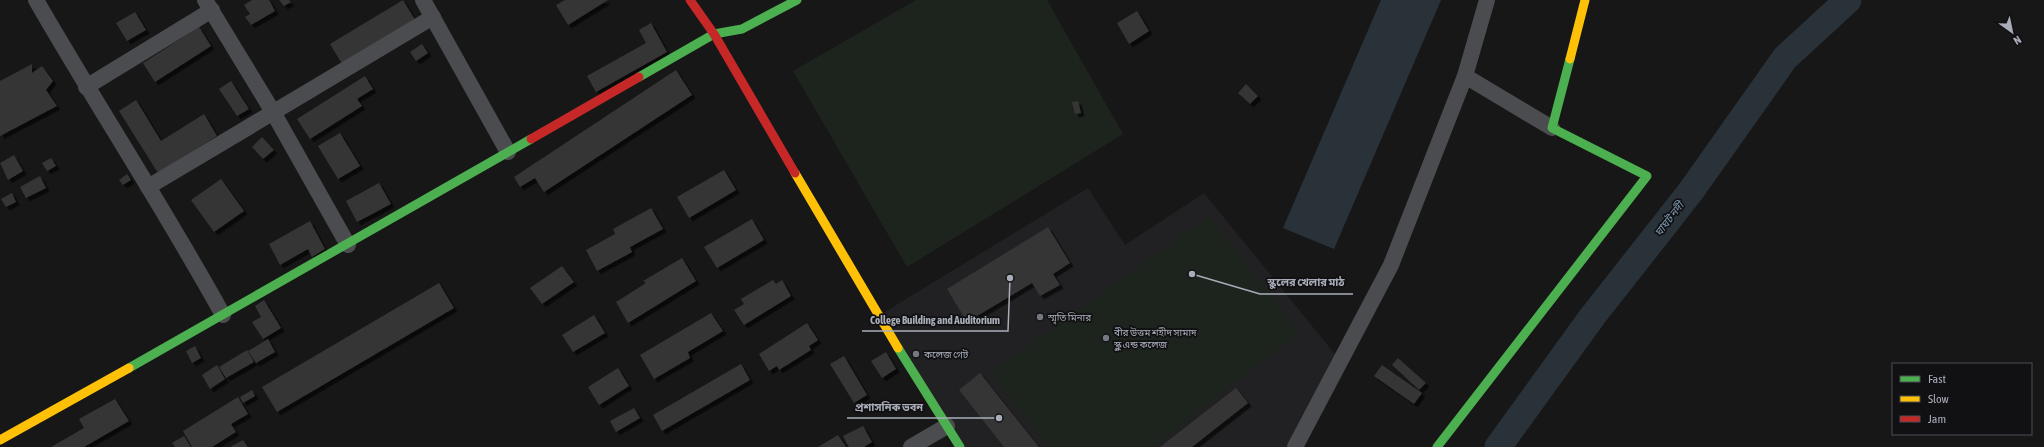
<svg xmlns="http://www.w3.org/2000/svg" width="2044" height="447" font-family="'Asap Condensed','Noto Sans Bengali',sans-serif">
  <defs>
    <filter id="shadow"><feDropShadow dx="3.5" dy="3.5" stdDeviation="0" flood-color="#0009"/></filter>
  </defs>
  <rect width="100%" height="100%" fill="#171717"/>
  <!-- built -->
  <path fill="#212123" d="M1088,188L1125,245L1204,193L1339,359L1294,447H960L878,316Z"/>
  <!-- green -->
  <g fill="#1d241e">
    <path d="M916,0H1047L1123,134L907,267L793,71Z"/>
    <path d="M1209,216L1300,332L1153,447H1049L991,373Z"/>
  </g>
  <!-- water -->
  <path fill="#2a3239" d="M1381,0H1441L1334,249L1283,228Z"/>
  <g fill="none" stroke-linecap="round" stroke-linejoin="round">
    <!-- river -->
    <path stroke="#2a3239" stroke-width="27" d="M1498,447L1592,317L1691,191L1785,58L1848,0"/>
  </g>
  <!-- building -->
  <g fill="#353536" filter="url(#shadow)">
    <path d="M252,0H269L275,11L251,25L245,17L250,14L244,5Z"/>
    <path d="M279,0H289L291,2L284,6Z"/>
    <path d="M403,0L417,23L344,67L330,44Z"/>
    <path d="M565,0H608L568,25L556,5Z"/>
    <path d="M1137,11L1149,31L1129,44L1117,23Z"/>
    <path d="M135,12L146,30L127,41L116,23Z"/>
    <path d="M651,23L667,52L596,92L587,76L646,43L639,30Z"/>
    <path d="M199,27L211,46L155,82L143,63Z"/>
    <path d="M422,44L428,53L416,61L410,52Z"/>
    <path d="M32,64V73L42,66L53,81L46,90L57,106L0,136V81Z"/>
    <path d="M676,70L692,95L544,192L535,178L520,187L514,177Z"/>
    <path d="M365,76L373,89L357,99L362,106L310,139L297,119Z"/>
    <path d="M231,81L249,109L237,116L219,89Z"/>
    <path d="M1246,84L1258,96L1250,104L1238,93Z"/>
    <path d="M136,100L161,141L204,114L217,136L158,173L119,111Z"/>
    <path d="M1078,101L1081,113L1075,114L1072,102Z"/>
    <path d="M340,133L360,166L338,179L318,146Z"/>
    <path d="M262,137L274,150L263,159L252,147Z"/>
    <path d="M14,155L23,171L8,180L0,163Z"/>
    <path d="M51,158L56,166L47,171L42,163Z"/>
    <path d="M724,170L736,190L689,218L677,197Z"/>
    <path d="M127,174L131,180L123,185L119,180Z"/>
    <path d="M40,176L46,188L26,198L20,187Z"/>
    <path d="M221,179L244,211L214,232L191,200Z"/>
    <path d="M379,183L391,204L357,222L346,201Z"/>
    <path d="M12,193L16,202L6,207L1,199Z"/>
    <path d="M651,208L663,229L630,247L632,252L597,271L586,250L615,234L613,229Z"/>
    <path d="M752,219L764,240L717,268L704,247Z"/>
    <path d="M310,221L325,249L312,257L308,249L280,265L269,244Z"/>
    <path d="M1048,227L1070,263L1053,274L1060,285L1040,296L1032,283L967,322L947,289Z"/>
    <path d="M682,258L696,281L628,323L616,302L646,283L643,281Z"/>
    <path d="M562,266L574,282L542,304L530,288Z"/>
    <path d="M773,280L776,284L782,280L791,296L744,325L734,310L744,304L741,299Z"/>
    <path d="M439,283L454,308L277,412L262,387Z"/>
    <path d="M264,300L281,328L263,339L252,322L261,317L255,306Z"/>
    <path d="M711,313L723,331L688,352L690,358L654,379L640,355Z"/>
    <path d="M594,315L605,333L573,352L562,335Z"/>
    <path d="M807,323L818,340L809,346L811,350L779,370L777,366L769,371L759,354Z"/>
    <path d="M268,339L275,352L256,363L248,351Z"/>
    <path d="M195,346L201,358L192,363L186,351Z"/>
    <path d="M247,350L254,362L226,378L219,367Z"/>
    <path d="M886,352L896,369L882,378L871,361Z"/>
    <path d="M844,356L867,395L854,403L830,364Z"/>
    <path d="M1398,358L1426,383L1419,390L1392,365Z"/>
    <path d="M741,364L750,380L662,431L653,415Z"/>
    <path d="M217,365L225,379L210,389L202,375Z"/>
    <path d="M1382,365L1422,393L1414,404L1374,376Z"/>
    <path d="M618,368L629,386L599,405L588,387Z"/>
    <path d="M980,373L1039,447H1004L959,390Z"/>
    <path d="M1236,388L1248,403L1192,447H1160Z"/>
    <path d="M252,390L255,396L243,403L240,397Z"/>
    <path d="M238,397L248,414L231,424L236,432L212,447H192L183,431Z"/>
    <path d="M115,399L129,421L84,447H51L84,428L79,419Z"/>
    <path d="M634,408L640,418L616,432L610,421Z"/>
    <path d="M863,426L872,442L864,447H849L843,436Z"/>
    <path d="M838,435L846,447H818Z"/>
    <path d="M184,436L191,447H175L172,443Z"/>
    <path d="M243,440L248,447H230Z"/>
  </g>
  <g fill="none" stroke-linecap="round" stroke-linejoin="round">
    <!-- street -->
    <g stroke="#4b4c50" stroke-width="16">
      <path d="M36,0C97,106 164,208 223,315"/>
      <path d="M205,0L273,112L348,245"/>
      <path d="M423,0L508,152"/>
      <path d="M1465,76L1552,128"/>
      <path d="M86,87L212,10"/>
      <path d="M148,187L433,17"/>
      <path d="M911,447L947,426"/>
      <path d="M1295,447L1391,265L1465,76L1487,0"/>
    </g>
    <!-- fast -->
    <g stroke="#4caf50" stroke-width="9">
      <path d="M639,77L714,34L742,29L797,0"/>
      <path d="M898,348L960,447"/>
      <path d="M129,368L531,139"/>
      <path d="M1437,447L1647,176L1552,128L1570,59"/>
    </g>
    <!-- slow -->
    <g stroke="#ffc107" stroke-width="9">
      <path d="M1570,59L1585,0"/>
      <path d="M795,173L898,348"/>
      <path d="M0,440L129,368"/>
    </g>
    <!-- jam -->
    <g stroke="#c62828" stroke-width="9">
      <path d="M690,0L714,34L795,173"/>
      <path d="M531,139L639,77"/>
    </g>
  </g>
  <!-- markers -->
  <g fill="#757880" stroke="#111113" stroke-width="1.5">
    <circle cx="1040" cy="317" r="4"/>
    <circle cx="1106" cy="338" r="4"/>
    <circle cx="916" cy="354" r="4"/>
  </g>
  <g text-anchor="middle" stroke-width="3.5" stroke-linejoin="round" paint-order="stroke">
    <!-- poi labels -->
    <g font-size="10" fill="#a8adb8" stroke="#111113" text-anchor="start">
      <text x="1048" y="321">স্মৃতি মিনার</text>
      <text x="1114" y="336">বীর উত্তম শহীদ সামাদ<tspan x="1114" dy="12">স্কুল এন্ড কলেজ</tspan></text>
      <text x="924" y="358">কলেজ গেট</text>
    </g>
    <!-- water labels -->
    <g font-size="11" font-style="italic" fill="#7f9bb3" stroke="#111113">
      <text transform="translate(1669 219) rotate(-52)" y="4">ঘাঘট নদী</text>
    </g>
  </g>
  <!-- callouts -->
  <path fill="none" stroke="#a8adb8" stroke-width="1.5" d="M1192 274L1260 294H1353M1010 278L1008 331H862M999 418L931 418H847"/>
  <g fill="#a8adb8" stroke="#111113" stroke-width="1.5">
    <circle cx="1192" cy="274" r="4"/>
    <circle cx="1010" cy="278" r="4"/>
    <circle cx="999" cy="418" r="4"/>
  </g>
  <g font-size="11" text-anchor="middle" font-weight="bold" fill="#a8adb8" stroke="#111113" stroke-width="3.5" stroke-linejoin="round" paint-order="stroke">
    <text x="1306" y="286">স্কুলের খেলার মাঠ</text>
    <text x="935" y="324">College Building and Auditorium</text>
    <text x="889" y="411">প্রশাসনিক ভবন</text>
  </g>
  <!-- legend -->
  <rect x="1892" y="363" width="140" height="72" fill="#111113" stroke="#4d4f55"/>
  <rect x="1900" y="376" width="20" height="6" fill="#4caf50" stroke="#4d4f55"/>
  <text x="1928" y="383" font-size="12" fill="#a8adb8">Fast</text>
  <rect x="1900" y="396" width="20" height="6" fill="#ffc107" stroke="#4d4f55"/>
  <text x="1928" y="403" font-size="12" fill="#a8adb8">Slow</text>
  <rect x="1900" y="416" width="20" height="6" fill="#c62828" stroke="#4d4f55"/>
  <text x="1928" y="423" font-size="12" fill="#a8adb8">Jam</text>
  <!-- north arrow -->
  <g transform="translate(2012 32) rotate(147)" stroke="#111113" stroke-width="3" paint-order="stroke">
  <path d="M0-3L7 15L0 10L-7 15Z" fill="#a8adb8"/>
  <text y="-6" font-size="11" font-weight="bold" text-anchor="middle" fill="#a8adb8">N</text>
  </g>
</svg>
